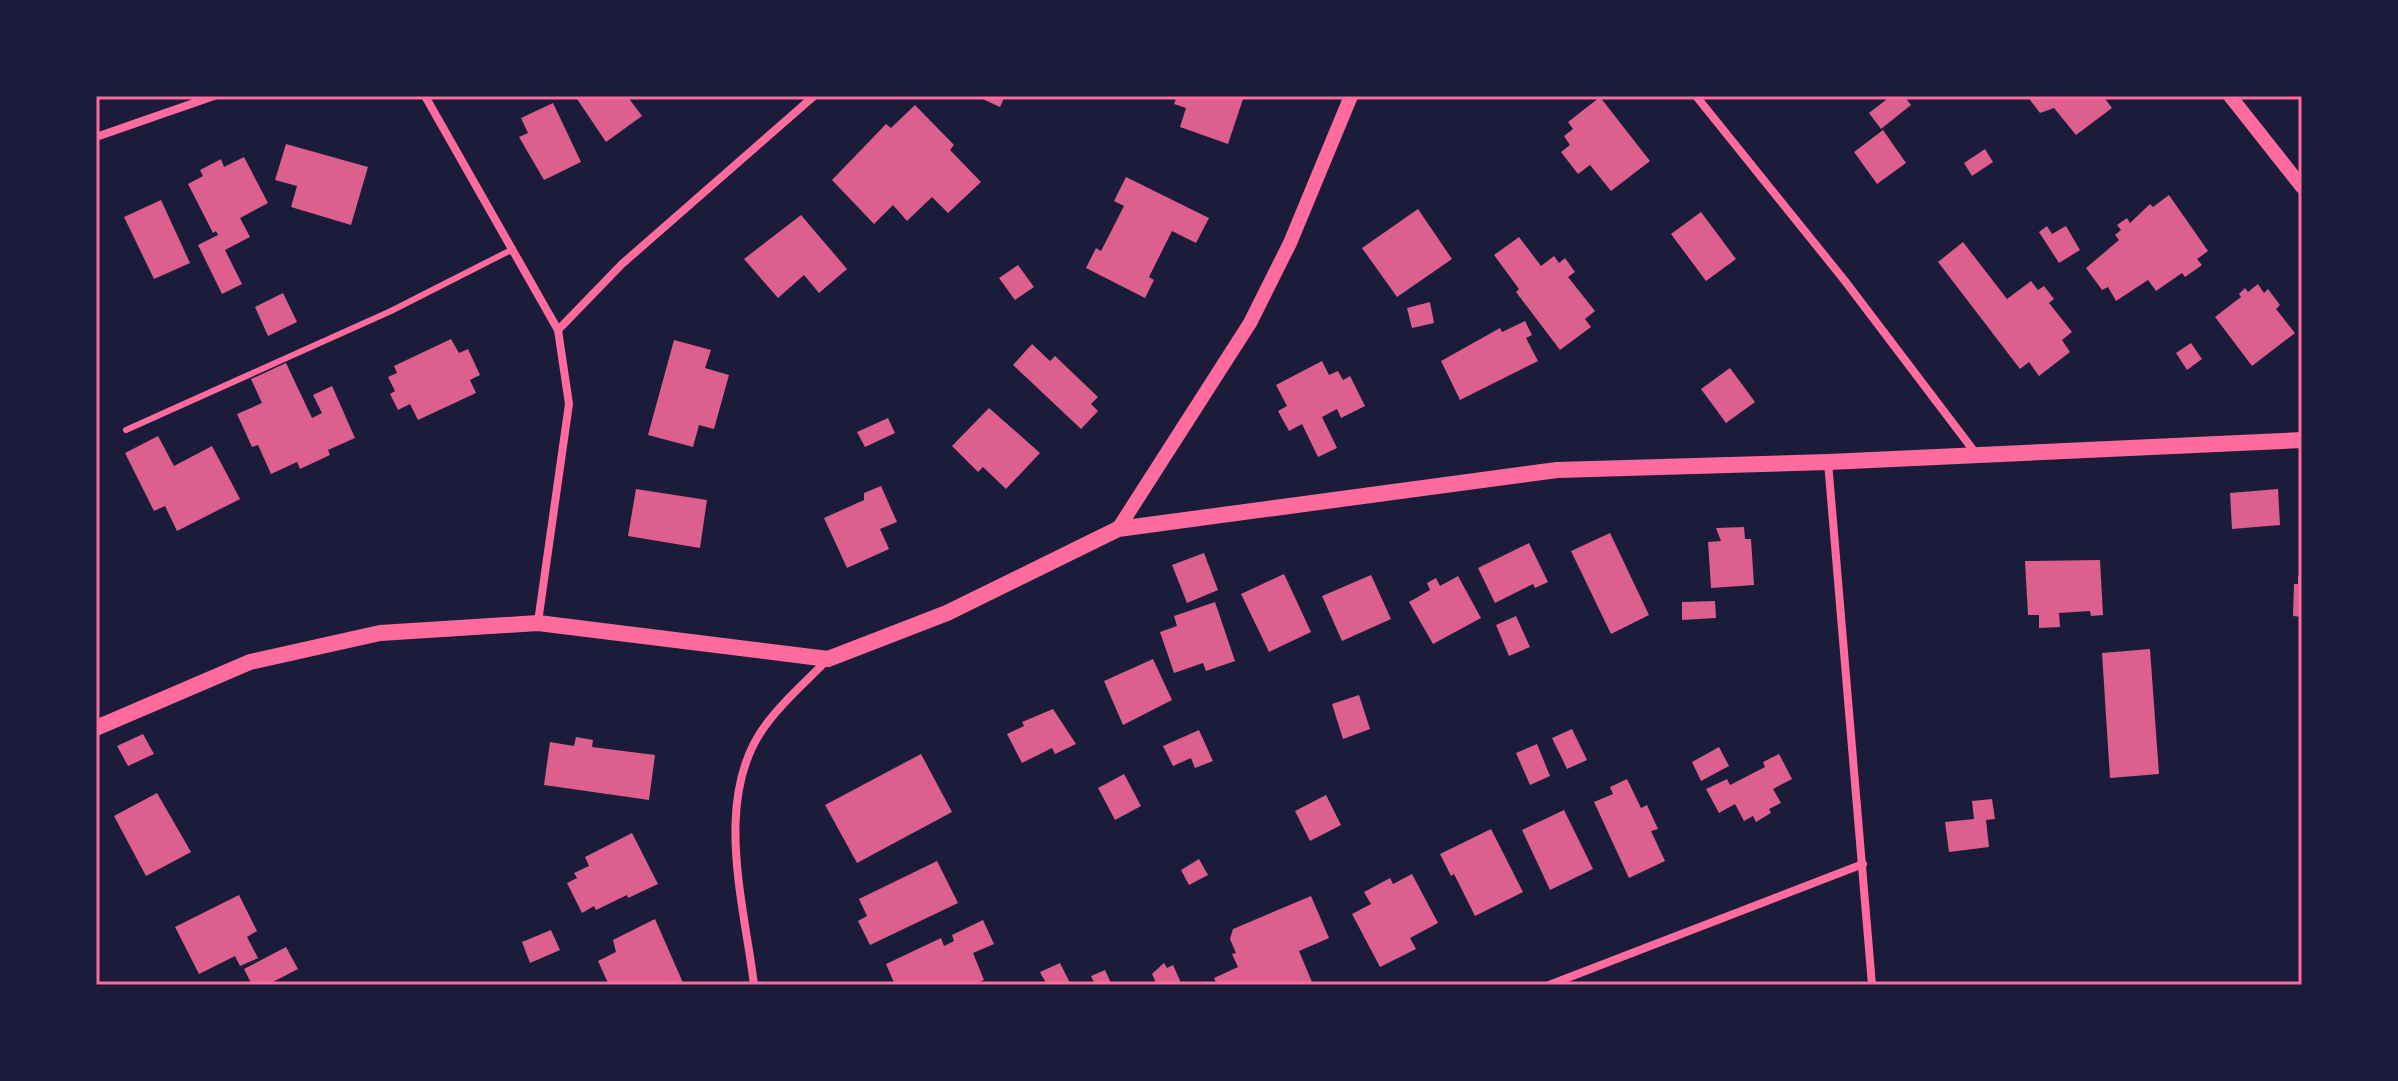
<svg xmlns="http://www.w3.org/2000/svg" width="2398" height="1081" font-family="'Work Sans',sans-serif">
  <rect width="100%" height="100%" fill="#1b1b3a"/>
  <!-- building -->
  <g fill="#dd5f8e">
    <path d="M575,96H627L642,116L606,142Z"/>
    <path d="M976,96H1005L1000,107Z"/>
    <path d="M1177,96H1244L1228,144L1180,127L1186,108L1174,104Z"/>
    <path d="M1891,96H1904L1911,105L1881,129L1869,113Z"/>
    <path d="M2027,96H2103L2112,108L2076,135L2054,108L2040,113Z"/>
    <path d="M1600,97L1650,161L1611,191L1590,165L1578,174L1561,152L1570,145L1564,136L1573,129L1568,122Z"/>
    <path d="M553,103L581,162L544,180L519,137L528,133L521,118Z"/>
    <path d="M915,105L954,145L950,150L981,182L948,213L932,197L907,221L893,205L874,224L832,180L886,124L891,128Z"/>
    <path d="M1883,130L1906,163L1877,184L1854,152Z"/>
    <path d="M286,144L368,167L351,225L291,207L297,186L275,180Z"/>
    <path d="M1985,149L1993,162L1972,176L1964,163Z"/>
    <path d="M244,157L268,203L240,218L250,237L225,250L242,284L222,294L198,245L218,235L216,231L213,233L188,184L203,176L200,170L221,159L224,167Z"/>
    <path d="M1126,177L1209,218L1196,243L1172,231L1149,277L1154,280L1145,298L1086,268L1096,248L1101,251L1124,206L1114,201Z"/>
    <path d="M2169,195L2208,251L2197,259L2202,265L2185,277L2182,273L2156,291L2148,280L2116,301L2108,287L2102,290L2086,268L2119,240L2115,235L2121,230L2117,225L2127,218L2130,223L2150,204L2153,207Z"/>
    <path d="M161,200L190,263L154,279L124,217Z"/>
    <path d="M1418,209L1452,259L1397,297L1362,248Z"/>
    <path d="M1701,212L1736,259L1706,281L1671,234Z"/>
    <path d="M801,215L847,269L819,293L804,275L778,298L744,259Z"/>
    <path d="M2047,226L2052,234L2066,226L2080,250L2059,263L2039,232Z"/>
    <path d="M1519,237L1541,266L1554,256L1559,263L1565,258L1575,272L1568,277L1595,311L1585,319L1591,327L1560,350L1516,292L1519,289L1494,255Z"/>
    <path d="M1963,242L2007,299L2031,281L2038,290L2044,286L2054,299L2049,303L2072,332L2062,340L2070,352L2039,376L2029,362L2020,369L1938,262Z"/>
    <path d="M1018,265L1034,287L1015,300L999,278Z"/>
    <path d="M2258,284L2264,293L2268,289L2280,305L2276,309L2295,333L2252,366L2215,317L2241,297L2239,294L2245,288L2248,292Z"/>
    <path d="M283,293L297,322L268,336L255,307Z"/>
    <path d="M1430,302L1434,323L1412,328L1407,308Z"/>
    <path d="M1525,321L1532,335L1526,338L1538,361L1460,400L1441,361L1500,328L1502,332Z"/>
    <path d="M451,339L459,353L468,349L480,375L470,380L476,393L418,420L410,404L398,410L390,394L395,391L388,377L397,373L394,366Z"/>
    <path d="M674,340L711,350L705,368L729,375L714,429L699,425L693,447L648,435Z"/>
    <path d="M2191,343L2202,359L2187,370L2176,353Z"/>
    <path d="M1032,344L1050,361L1055,356L1098,397L1091,404L1098,411L1081,429L1013,365Z"/>
    <path d="M1322,361L1329,375L1338,371L1343,380L1350,376L1365,406L1341,418L1337,409L1322,417L1337,448L1318,457L1302,424L1289,431L1278,411L1287,406L1276,385Z"/>
    <path d="M286,363L312,418L322,413L313,395L332,386L355,438L328,450L330,455L300,469L297,462L271,474L258,445L252,447L237,414L262,403L251,379Z"/>
    <path d="M1730,368L1755,402L1726,423L1701,389Z"/>
    <path d="M989,408L1040,453L1006,489L983,467L978,472L952,446Z"/>
    <path d="M888,418L895,433L865,447L857,432Z"/>
    <path d="M158,436L174,466L212,446L240,499L177,531L165,506L154,511L125,453Z"/>
    <path d="M881,486L897,522L880,529L889,549L847,568L824,518L864,500V493Z"/>
    <path d="M636,489L707,500L700,548L628,536Z"/>
    <path d="M2278,489L2280,525L2232,529L2230,493Z"/>
    <path d="M1744,527L1745,539H1751L1754,585L1711,588L1708,542L1721,541L1716,528Z"/>
    <path d="M1610,533L1649,615L1611,634L1571,551Z"/>
    <path d="M1529,543L1548,582L1535,588L1533,584L1495,603L1478,568Z"/>
    <path d="M1204,553L1218,590L1187,603L1172,565Z"/>
    <path d="M2100,560L2103,615L2091,616L2090,611L2059,613L2060,627L2039,628V615H2028L2025,561Z"/>
    <path d="M1284,574L1311,632L1269,652L1241,594Z"/>
    <path d="M1371,575L1391,619L1342,641L1322,596Z"/>
    <path d="M1458,576L1481,618L1433,644L1409,602L1430,590L1427,583L1436,578L1440,586Z"/>
    <path d="M2298,576L2302,577V617L2293,616L2294,584H2298Z"/>
    <path d="M1715,601L1716,618L1682,620V602Z"/>
    <path d="M1215,602L1235,661L1206,671L1203,663L1174,673L1160,632L1177,626L1174,616Z"/>
    <path d="M1516,616L1530,647L1509,656L1496,625Z"/>
    <path d="M2150,649L2159,774L2110,778L2102,653Z"/>
    <path d="M1153,659L1172,700L1123,725L1104,681Z"/>
    <path d="M1359,695L1370,729L1343,739L1332,704Z"/>
    <path d="M1053,709L1076,744L1055,754L1052,748L1022,763L1007,734L1024,726L1022,722Z"/>
    <path d="M1572,729L1587,760L1567,769L1552,738Z"/>
    <path d="M1199,730L1213,761L1195,768L1191,758L1173,766L1163,746Z"/>
    <path d="M143,734L154,754L128,766L117,746Z"/>
    <path d="M576,737L593,740L592,747L655,755L649,800L544,785L550,742L574,746Z"/>
    <path d="M1537,744L1550,776L1530,785L1516,753Z"/>
    <path d="M1719,747L1729,766L1701,781L1692,762Z"/>
    <path d="M921,754L952,812L857,863L825,805Z"/>
    <path d="M1779,754L1792,779L1773,789L1781,803L1769,809L1771,813L1756,822L1753,816L1744,821L1735,804L1719,813L1706,789L1727,779L1730,785L1765,767L1763,762Z"/>
    <path d="M1124,774L1141,806L1115,820L1098,788Z"/>
    <path d="M1627,779L1641,808L1647,805L1658,829L1651,831L1665,861L1629,878L1594,802L1613,794L1610,787Z"/>
    <path d="M157,793L191,852L146,876L114,816Z"/>
    <path d="M1326,795L1341,825L1310,841L1295,811Z"/>
    <path d="M1992,799L1995,819L1986,820L1989,847L1949,852L1945,822L1974,819L1972,801Z"/>
    <path d="M1564,810L1593,869L1550,890L1522,830Z"/>
    <path d="M1491,829L1523,892L1475,916L1454,874L1451,876L1440,854Z"/>
    <path d="M632,833L658,884L628,898L627,895L596,910L594,906L582,913L567,883L577,878L574,873L589,866L585,857Z"/>
    <path d="M1199,859L1208,875L1189,885L1181,870Z"/>
    <path d="M937,861L958,903L870,945L858,921L867,916L859,899Z"/>
    <path d="M1412,874L1438,923L1410,938L1416,949L1380,967L1352,914L1371,904L1364,892L1390,878L1393,884Z"/>
    <path d="M239,895L257,931L247,937L258,958L240,966L235,956L199,974L175,927Z"/>
    <path d="M1311,896L1329,938L1299,951L1312,982L1304,985H1217L1214,978L1238,967L1232,954L1236,953L1230,939L1233,929Z"/>
    <path d="M655,919L684,985H609L598,961L616,952L613,940Z"/>
    <path d="M983,920L994,944L973,953L984,980L972,985H895L886,964L941,938L944,946L954,941L952,935Z"/>
    <path d="M551,930L560,950L530,963L522,942Z"/>
    <path d="M286,947L298,969L267,985H252L244,969Z"/>
    <path d="M1060,963L1071,985H1047L1040,972Z"/>
    <path d="M1164,963L1167,968L1173,965L1182,985H1157L1152,974Z"/>
    <path d="M1105,970L1112,985H1095L1091,976Z"/>
  </g>
  <g fill="none" stroke-linecap="round" stroke-linejoin="round">
    <!-- service -->
    <path stroke="#ff6b9d" stroke-width="6" d="M126,430L391,311L513,249"/>
    <!-- minor -->
    <g stroke="#ff6b9d" stroke-width="8">
      <path d="M425,96L558,330L569,404L538,622"/>
      <path d="M1696,96L1845,281L1977,455"/>
      <path d="M96,137L214,96"/>
      <path d="M558,330L622,264L814,96"/>
      <path d="M1828,462L1872,985"/>
      <path d="M754,985C744,902 711,794 768,722C785,699 808,680 828,659"/>
      <path d="M1549,985L1863,864"/>
    </g>
    <!-- tertiary -->
    <g stroke="#ff6b9d" stroke-width="14">
      <path d="M2230,96L2302,187"/>
      <path d="M1118,529L1250,323L1290,243L1351,96"/>
    </g>
    <!-- secondary -->
    <path stroke="#ff6b9d" stroke-width="16" d="M96,728L250,662L380,633L538,623L828,659L947,613L1118,529L1557,470L1828,462L2302,440"/>
  </g>
  <!-- border -->
  <rect width="2398" height="1081" fill="none" stroke="#1b1b3a" stroke-width="196"/>
  <rect x="98" y="98" width="2202" height="885" fill="none" stroke="#ff6b9d" stroke-width="3"/>
</svg>
